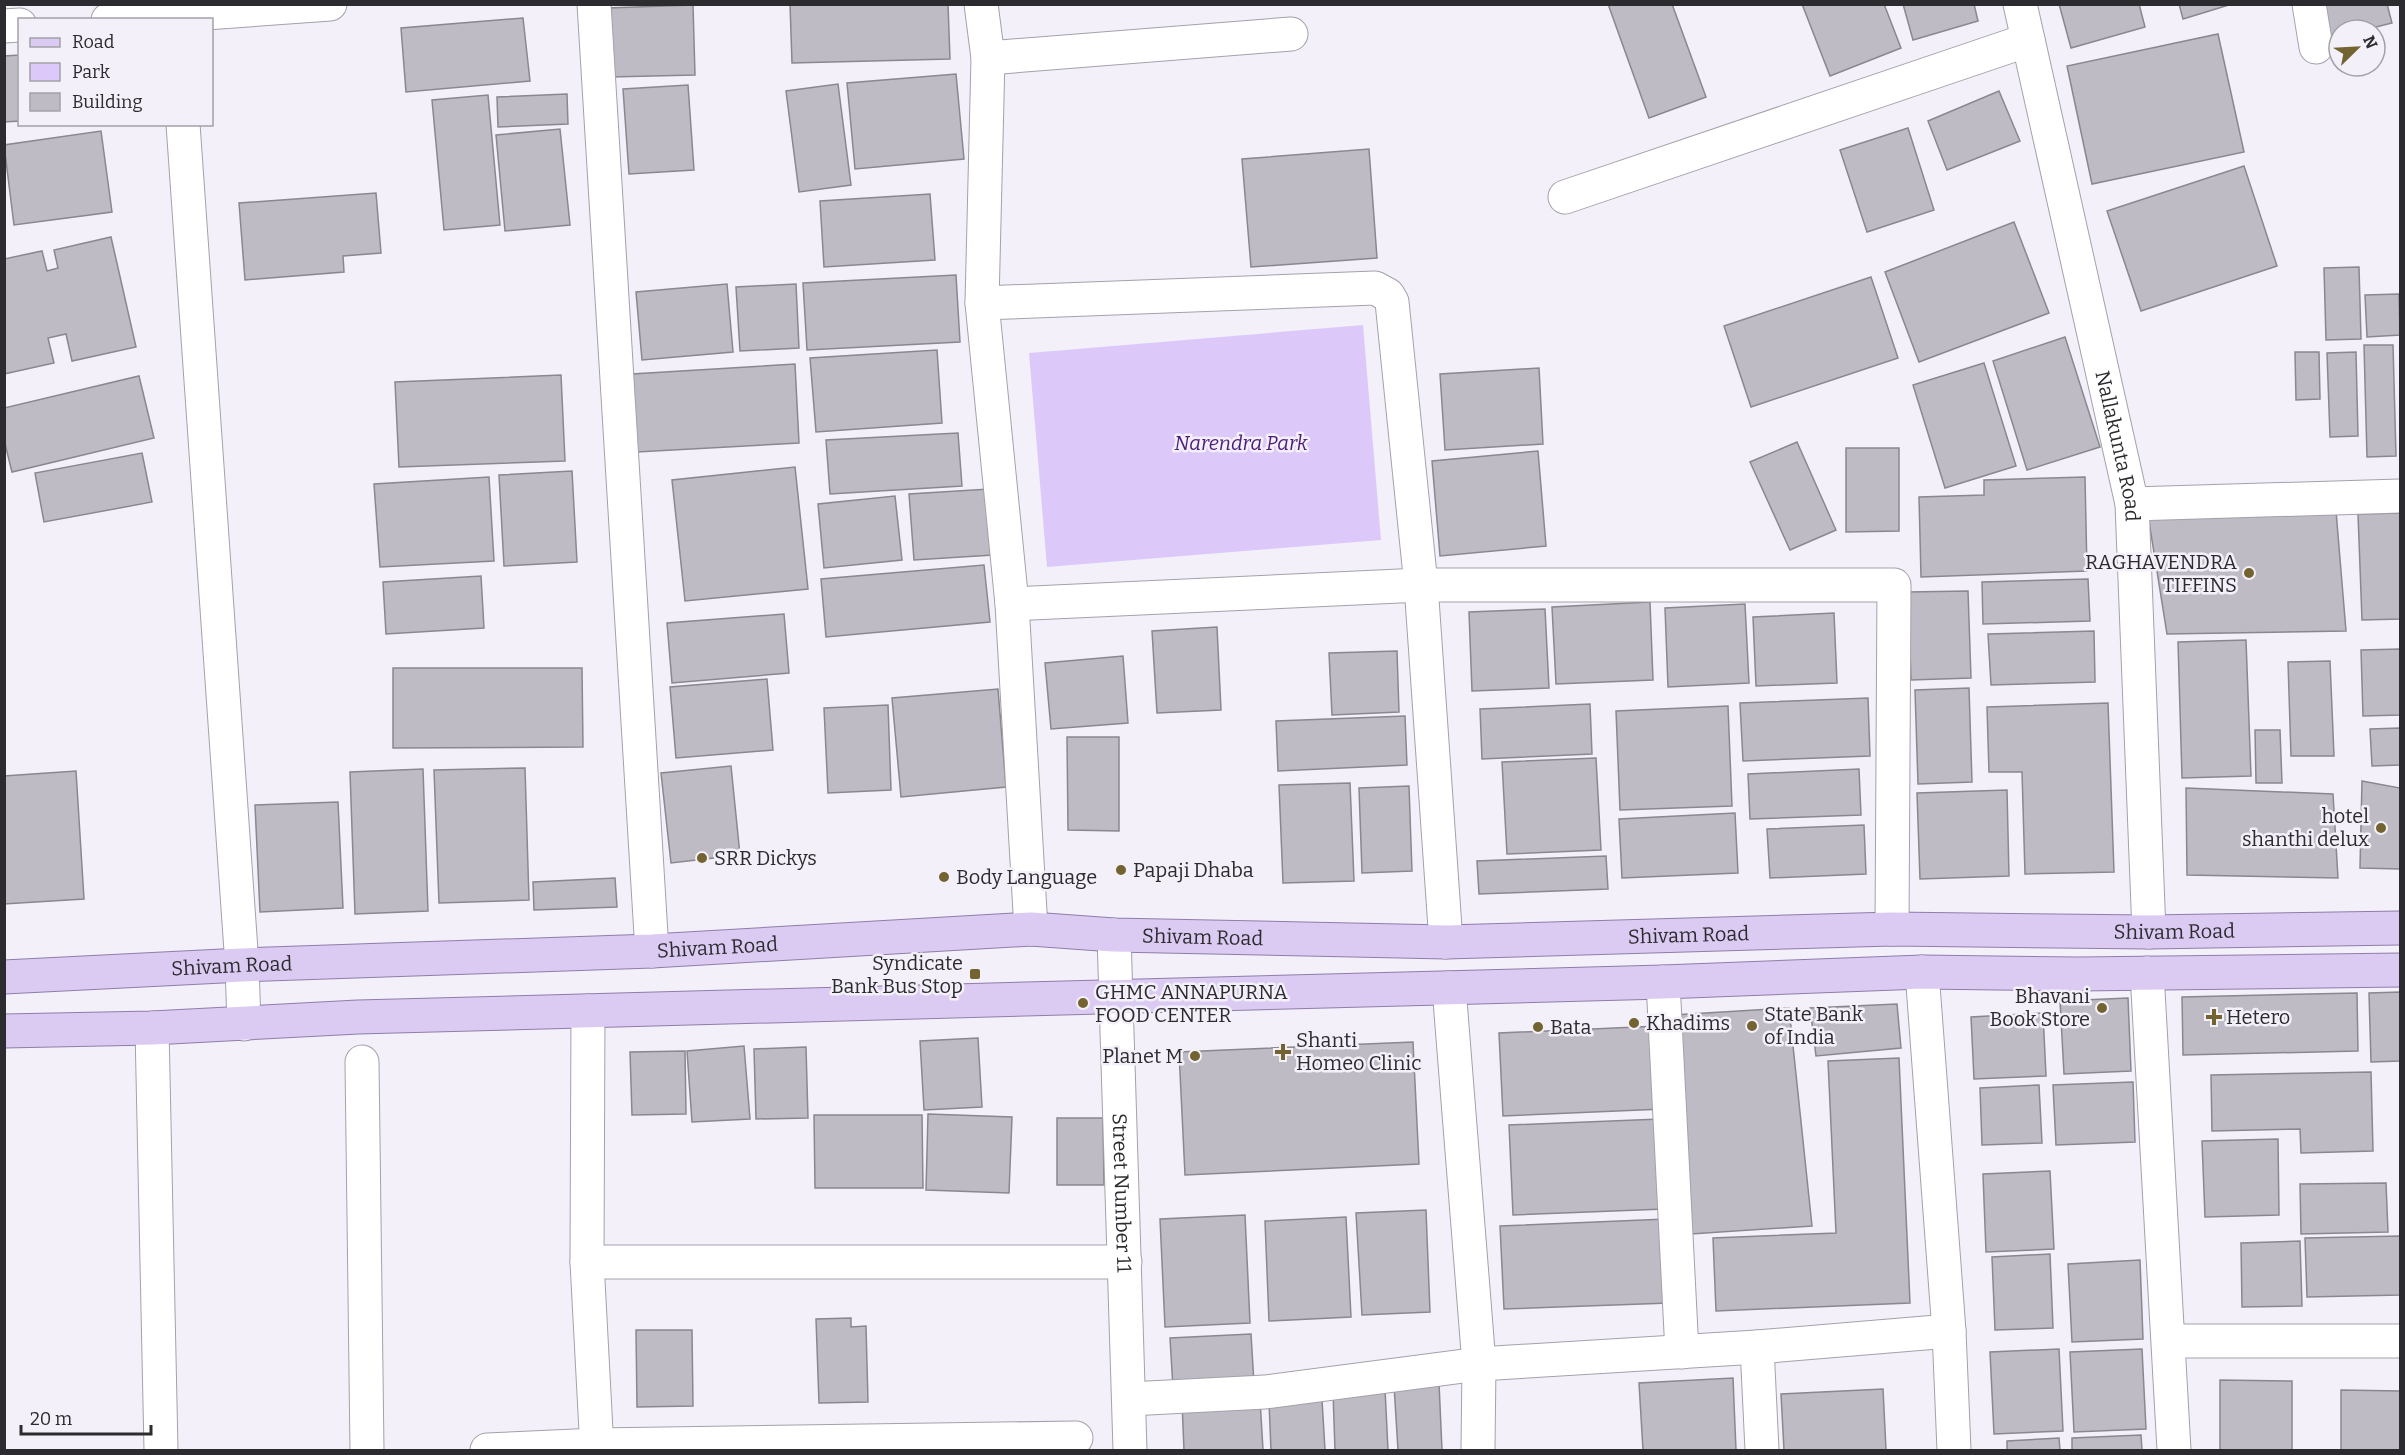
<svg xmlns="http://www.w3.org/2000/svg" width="2405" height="1455" font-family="Bitter,serif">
  <rect width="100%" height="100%" fill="#f3f0f9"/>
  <!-- green -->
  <path fill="#dcc9fa" d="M1363,325L1381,540L1047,567L1029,353Z"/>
  <!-- building -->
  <g fill="#bebbc4" stroke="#8a878f" stroke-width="1.5">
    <path d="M790,4H948L950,59L792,63Z"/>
    <path d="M1608,4H1672L1706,97L1649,118Z"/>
    <path d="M1802,4H1884L1901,48L1830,76Z"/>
    <path d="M1903,4H1974L1978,21L1913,40Z"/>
    <path d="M2059,4H2139L2145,27L2071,48Z"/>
    <path d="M2179,4H2232L2183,19Z"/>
    <path d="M2314,4H2387L2392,23L2364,30H2339V36L2323,40Z"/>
    <path d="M693,5L695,75L610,77L607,8Z"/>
    <path d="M523,18L530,81L406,92L401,28Z"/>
    <path d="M2218,34L2244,152L2092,184L2067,66Z"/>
    <path d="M20,55V121L4,122V56Z"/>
    <path d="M956,74L964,159L855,169L847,83Z"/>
    <path d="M838,84L851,185L799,192L786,91Z"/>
    <path d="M688,85L694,170L629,174L623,89Z"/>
    <path d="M1999,91L2020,141L1947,170L1928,121Z"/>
    <path d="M567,94L568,124L498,127L497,97Z"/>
    <path d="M488,95L500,225L444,230L432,100Z"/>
    <path d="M1908,128L1934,210L1867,232L1840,150Z"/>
    <path d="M560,129L570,225L505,231L496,135Z"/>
    <path d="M101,131L112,212L14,225L4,145Z"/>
    <path d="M1369,149L1377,258L1251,267L1242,159Z"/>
    <path d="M2244,166L2277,266L2141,311L2107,211Z"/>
    <path d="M376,193L381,253L343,256L344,272L245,280L239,203Z"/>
    <path d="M930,194L935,260L824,267L820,201Z"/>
    <path d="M2014,222L2049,313L1919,362L1885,272Z"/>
    <path d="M111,237L136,347L72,361L66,334L48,338L54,363L4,374V259L42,251L47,271L58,268L54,250Z"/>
    <path d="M2359,267L2361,339L2326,340L2324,268Z"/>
    <path d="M956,275L960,342L807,350L803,283Z"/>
    <path d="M1871,277L1898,358L1751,407L1724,326Z"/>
    <path d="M727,284L733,352L642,360L636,292Z"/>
    <path d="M796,284L799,348L740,351L736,287Z"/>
    <path d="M2399,294L2400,335L2367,337L2365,295Z"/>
    <path d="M2065,337L2100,447L2027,470L1993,361Z"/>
    <path d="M2364,345H2393L2396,456L2367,457Z"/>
    <path d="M937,350L942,423L816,432L810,358Z"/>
    <path d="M2295,352H2319L2320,399L2296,400Z"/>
    <path d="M2356,352L2358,436L2330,437L2327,353Z"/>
    <path d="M1984,363L2016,466L1945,488L1913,385Z"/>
    <path d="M795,364L799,443L637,452L632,374Z"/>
    <path d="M1539,368L1543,444L1445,450L1440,374Z"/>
    <path d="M561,375L565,461L399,467L395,382Z"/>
    <path d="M139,376L154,438L12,472L4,440V408Z"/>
    <path d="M958,433L962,486L830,494L826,440Z"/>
    <path d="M1797,442L1836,530L1790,550L1750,462Z"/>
    <path d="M1846,448H1899V531L1846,532Z"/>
    <path d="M1538,451L1546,546L1440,556L1432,461Z"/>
    <path d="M142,453L152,502L44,522L35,473Z"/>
    <path d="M795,467L808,589L685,601L672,480Z"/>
    <path d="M572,471L577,562L504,566L499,475Z"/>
    <path d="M489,477L494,561L380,567L374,484Z"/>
    <path d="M2085,477L2087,571L1921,577L1919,497L1984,495V480Z"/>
    <path d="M989,489L993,555L914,560L909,494Z"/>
    <path d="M895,496L902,560L824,568L818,504Z"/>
    <path d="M2336,511L2346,631L2167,634L2148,515Z"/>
    <path d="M2400,513V619L2362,620L2358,514Z"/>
    <path d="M984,565L990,622L826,637L821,579Z"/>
    <path d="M481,576L484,628L386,634L383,582Z"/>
    <path d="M2088,579L2090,621L1983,624L1982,582Z"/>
    <path d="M1968,591L1971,678L1911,680L1908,592Z"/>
    <path d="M1650,602L1653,680L1556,684L1552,607Z"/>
    <path d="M1745,604L1749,683L1668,687L1665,608Z"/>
    <path d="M1545,609L1549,688L1472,691L1469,612Z"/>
    <path d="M1834,613L1837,683L1756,686L1753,617Z"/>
    <path d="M784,614L789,673L672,683L667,623Z"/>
    <path d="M1217,627L1221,710L1157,713L1152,631Z"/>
    <path d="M2094,631L2095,682L1991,685L1988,634Z"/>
    <path d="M2246,640L2251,776L2182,778L2178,642Z"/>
    <path d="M2400,649V715L2363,716L2361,650Z"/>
    <path d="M1397,651L1399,712L1332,715L1329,653Z"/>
    <path d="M1123,656L1128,723L1051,729L1045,663Z"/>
    <path d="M2330,661L2334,756H2291L2288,662Z"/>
    <path d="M393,668H582L583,747L393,748Z"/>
    <path d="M767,679L773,750L676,758L670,687Z"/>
    <path d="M1969,688L1972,782L1918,784L1915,690Z"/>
    <path d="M998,689L1006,787L901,797L892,698Z"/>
    <path d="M1868,698L1870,756L1743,761L1740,703Z"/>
    <path d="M2108,703L2114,872L2025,874L2022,772H1989L1987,707Z"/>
    <path d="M1590,704L1592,754L1482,759L1480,709Z"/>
    <path d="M888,705L891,790L828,793L824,708Z"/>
    <path d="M1728,706L1732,806L1620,810L1616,711Z"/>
    <path d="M1405,716L1407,765L1278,771L1276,721Z"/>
    <path d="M2400,728V765L2372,766L2370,729Z"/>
    <path d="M2255,730H2280L2282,783H2256Z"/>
    <path d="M1067,737H1119V831L1068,830Z"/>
    <path d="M1596,758L1601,850L1507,854L1502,762Z"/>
    <path d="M731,766L740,855L671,863L661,773Z"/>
    <path d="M525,768L529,900L439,903L434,770Z"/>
    <path d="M423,769L428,911L355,914L350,772Z"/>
    <path d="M1859,769L1861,815L1750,819L1748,774Z"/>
    <path d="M76,771L84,899L4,904V776Z"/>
    <path d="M2362,781L2400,788V869L2360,868Z"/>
    <path d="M1350,783L1354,881L1283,883L1279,785Z"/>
    <path d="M1409,786L1412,871L1362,873L1359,788Z"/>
    <path d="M2186,788L2333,794L2338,878L2187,875Z"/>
    <path d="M2007,790L2009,876L1920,879L1917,793Z"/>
    <path d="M338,802L343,908L260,912L255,805Z"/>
    <path d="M1735,813L1738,873L1622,878L1619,819Z"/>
    <path d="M1864,825L1866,874L1770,878L1767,829Z"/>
    <path d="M1606,856L1608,889L1479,894L1477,861Z"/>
    <path d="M615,878L617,907L534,910L533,882Z"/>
    <path d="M2400,992V1061L2371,1062L2369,993Z"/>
    <path d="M2357,993L2358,1051L2183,1055L2182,997Z"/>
    <path d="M2128,998L2131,1071L2064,1074L2060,1001Z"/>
    <path d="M1897,1004L1901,1048L1816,1056L1810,1008Z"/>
    <path d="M1789,1008L1812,1226L1691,1234L1673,1015Z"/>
    <path d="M2043,1013L2046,1076L1974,1079L1971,1017Z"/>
    <path d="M1659,1026L1663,1109L1503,1116L1499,1033Z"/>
    <path d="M978,1038L982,1107L924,1110L920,1041Z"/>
    <path d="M1413,1042L1419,1164L1185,1175L1179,1052Z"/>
    <path d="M744,1046L750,1119L692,1122L687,1051Z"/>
    <path d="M806,1047L808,1118L756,1119L754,1049Z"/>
    <path d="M685,1051L686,1114L632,1115L630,1052Z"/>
    <path d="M1899,1058L1910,1303L1716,1311L1713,1238L1836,1233L1828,1061Z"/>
    <path d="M2371,1072L2373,1151L2301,1153L2300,1129L2212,1131L2211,1075Z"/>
    <path d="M2133,1082L2135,1142L2056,1145L2053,1085Z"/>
    <path d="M2039,1085L2042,1143L1982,1145L1980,1088Z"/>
    <path d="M928,1114L1012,1117L1009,1193L926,1190Z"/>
    <path d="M814,1115H922L923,1188H815Z"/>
    <path d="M1057,1118H1103L1104,1185H1057Z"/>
    <path d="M1660,1119L1664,1209L1513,1215L1509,1125Z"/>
    <path d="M2278,1139L2279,1215L2205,1217L2202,1141Z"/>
    <path d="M2050,1171L2054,1249L1986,1252L1983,1174Z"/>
    <path d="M2386,1183L2388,1232L2301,1234L2300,1184Z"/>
    <path d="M1426,1210L1430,1312L1362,1315L1356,1213Z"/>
    <path d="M1245,1215L1250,1323L1165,1327L1160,1219Z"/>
    <path d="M1346,1217L1351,1317L1269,1321L1265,1221Z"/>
    <path d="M1666,1219L1669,1303L1504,1309L1500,1226Z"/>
    <path d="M2400,1236V1295L2307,1297L2305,1238Z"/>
    <path d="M2300,1241L2302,1306L2242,1307L2241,1243Z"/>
    <path d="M2050,1254L2053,1328L1995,1330L1992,1257Z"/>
    <path d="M2140,1260L2143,1339L2072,1342L2068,1264Z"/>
    <path d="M851,1318V1327L866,1326L868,1402L819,1403L816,1319Z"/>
    <path d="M636,1330H692L693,1406L637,1407Z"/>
    <path d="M1251,1334L1254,1384L1173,1388L1170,1338Z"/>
    <path d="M2059,1349L2063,1431L1994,1434L1990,1352Z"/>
    <path d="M2142,1349L2146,1429L2074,1432L2070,1352Z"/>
    <path d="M1733,1378L1736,1450H1643L1639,1383Z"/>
    <path d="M2220,1380L2292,1381V1450H2220Z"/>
    <path d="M1439,1383L1442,1450H1398L1394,1385Z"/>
    <path d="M1385,1389L1388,1450H1335L1333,1392Z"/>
    <path d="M1883,1389L1886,1450H1784L1781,1394Z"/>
    <path d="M2341,1390L2400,1391V1450H2341Z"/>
    <path d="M1260,1399L1263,1450H1184L1182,1402Z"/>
    <path d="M1322,1400L1325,1450H1271L1269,1402Z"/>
    <path d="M2141,1435L2142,1450H2072V1438Z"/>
    <path d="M2059,1438L2060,1450H2007V1441Z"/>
  </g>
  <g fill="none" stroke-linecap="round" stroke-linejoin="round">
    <!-- minor casing -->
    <g stroke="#a4a1aa" stroke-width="35">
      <g id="minor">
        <path d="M594,4L652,951"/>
        <path d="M981,4L988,58L982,303L1012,604L1031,929"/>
        <path id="s1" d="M2020,4L2132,504L2149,932"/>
        <path d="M2309,4L2316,47"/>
        <path d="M108,20L330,4"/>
        <path d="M4,26L20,25"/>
        <path d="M988,58L1291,34"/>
        <path d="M183,124L242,965L244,1024"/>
        <path d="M1565,197L2028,40"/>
        <path d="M982,303L1375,288L1388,295L1392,302L1421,585L1446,942"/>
        <path d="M2132,504L2400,496"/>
        <path d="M1012,604L1421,585H1894L1892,929"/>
        <path id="s2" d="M1114,935L1130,1450"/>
        <path d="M1922,972L1949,1331L1954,1450"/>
        <path d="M2147,973L2174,1450"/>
        <path d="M1663,982L1682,1352"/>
        <path d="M1449,988L1479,1364L1478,1450"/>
        <path d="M588,1011L587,1262L597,1450"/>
        <path d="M152,1028L161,1450"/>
        <path d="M362,1062L367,1450"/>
        <path d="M587,1262H1125"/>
        <path d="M2169,1341H2400"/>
        <path d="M1757,1347L1762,1450"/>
        <path d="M1129,1399L1265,1392L1479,1364L1757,1347L1949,1331"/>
        <path d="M487,1450L597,1445L1076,1438"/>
      </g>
    </g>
    <!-- major casing -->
    <g stroke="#8e7da9" stroke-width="35">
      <g id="major">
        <path id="s3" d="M4,977L242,965L652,951L1031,929L1114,935L1446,942L1892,929L2149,932L2400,928"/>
        <path d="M4,1031L152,1028L358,1017L1663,982L1922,972L2079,974L2400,970"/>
      </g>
    </g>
    <!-- minor -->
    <use href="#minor" stroke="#fff" stroke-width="33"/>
    <!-- major -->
    <use href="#major" stroke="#dbcbf2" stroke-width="33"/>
  </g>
  <!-- markers -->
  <g fill="#736331" stroke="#f3f0f9" stroke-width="2">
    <circle cx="2249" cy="573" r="6"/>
    <circle cx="2381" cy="828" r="6"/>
    <circle cx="702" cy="858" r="6"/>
    <circle cx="1121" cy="870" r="6"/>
    <circle cx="944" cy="877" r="6"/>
    <rect x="969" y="968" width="12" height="12" rx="3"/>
    <circle cx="1083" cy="1003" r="6"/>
    <circle cx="2102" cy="1008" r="6"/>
    <path d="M2211 1008h6v6h6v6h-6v6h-6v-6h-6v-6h6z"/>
    <circle cx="1634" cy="1023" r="6"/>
    <circle cx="1752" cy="1026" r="6"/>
    <circle cx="1538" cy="1027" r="6"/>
    <path d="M1280 1043h6v6h6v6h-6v6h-6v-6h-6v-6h6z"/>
    <circle cx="1195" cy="1056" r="6"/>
  </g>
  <g text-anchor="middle" stroke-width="5" stroke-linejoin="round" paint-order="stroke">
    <!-- park labels -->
    <g font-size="20" font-style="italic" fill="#4d1c7c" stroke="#f3f0f9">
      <text x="1241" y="450">Narendra Park</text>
    </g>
    <!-- street labels -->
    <g font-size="20" fill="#2c2b2f" stroke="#f3f0f9">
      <text dy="7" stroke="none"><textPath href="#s1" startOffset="453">Nallakunta Road</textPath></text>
      <text dy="7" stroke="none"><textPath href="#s3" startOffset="2172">Shivam Road</textPath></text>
      <text dy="7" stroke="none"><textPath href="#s3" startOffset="1686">Shivam Road</textPath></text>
      <text dy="7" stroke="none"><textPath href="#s3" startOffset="1200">Shivam Road</textPath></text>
      <text dy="7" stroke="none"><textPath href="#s3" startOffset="714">Shivam Road</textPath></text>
      <text dy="7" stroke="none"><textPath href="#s3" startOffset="228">Shivam Road</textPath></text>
      <text dy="7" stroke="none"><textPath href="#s2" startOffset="258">Street Number 11</textPath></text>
    </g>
    <!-- poi labels -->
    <g font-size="20" fill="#2c2b2f" stroke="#f3f0f9" text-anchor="start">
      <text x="2237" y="569" text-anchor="end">RAGHAVENDRA<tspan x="2237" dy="23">TIFFINS</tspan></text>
      <text x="2369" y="823" text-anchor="end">hotel<tspan x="2369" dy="23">shanthi delux</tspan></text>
      <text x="714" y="865">SRR Dickys</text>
      <text x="1133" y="877">Papaji Dhaba</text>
      <text x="956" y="884">Body Language</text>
      <text x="963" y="970" text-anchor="end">Syndicate<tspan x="963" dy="23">Bank Bus Stop</tspan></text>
      <text x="1095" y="999">GHMC ANNAPURNA<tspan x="1095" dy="23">FOOD CENTER</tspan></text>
      <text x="2090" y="1003" text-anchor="end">Bhavani<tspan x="2090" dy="23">Book Store</tspan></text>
      <text x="1764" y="1021">State Bank<tspan x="1764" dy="23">of India</tspan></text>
      <text x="2226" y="1024">Hetero</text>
      <text x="1646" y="1030">Khadims</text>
      <text x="1550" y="1034">Bata</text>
      <text x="1296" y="1047">Shanti<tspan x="1296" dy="23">Homeo Clinic</tspan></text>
      <text x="1183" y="1063" text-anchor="end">Planet M</text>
    </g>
  </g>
  <!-- border -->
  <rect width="2405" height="1455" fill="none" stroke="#2c2b2f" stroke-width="12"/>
  <!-- legend -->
  <rect x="18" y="18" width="195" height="108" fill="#f3f0f9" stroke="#a3a1a8" stroke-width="1.5"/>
  <rect x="30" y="38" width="30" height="9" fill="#dbcbf2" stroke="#a3a1a8" stroke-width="1.5"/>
  <text x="72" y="48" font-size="18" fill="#2c2b2f">Road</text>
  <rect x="30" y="63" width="30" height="18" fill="#dcc9fa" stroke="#a3a1a8" stroke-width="1.5"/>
  <text x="72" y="78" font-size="18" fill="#2c2b2f">Park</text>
  <rect x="30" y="93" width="30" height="18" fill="#bebbc4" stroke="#a3a1a8" stroke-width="1.5"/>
  <text x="72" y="108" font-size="18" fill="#2c2b2f">Building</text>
  <!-- north arrow -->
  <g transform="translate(2357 48) rotate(66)"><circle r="28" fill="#f3f0f9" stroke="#a3a1a8" stroke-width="1.5"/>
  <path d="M0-4.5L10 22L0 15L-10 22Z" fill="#736331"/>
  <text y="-9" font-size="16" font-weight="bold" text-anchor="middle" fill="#2c2b2f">N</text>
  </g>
  <!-- scale -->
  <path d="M21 1425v9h130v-9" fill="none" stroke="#2c2b2f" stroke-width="3"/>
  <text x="30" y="1425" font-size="18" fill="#2c2b2f" stroke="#f3f0f9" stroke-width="4.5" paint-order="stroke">20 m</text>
</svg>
